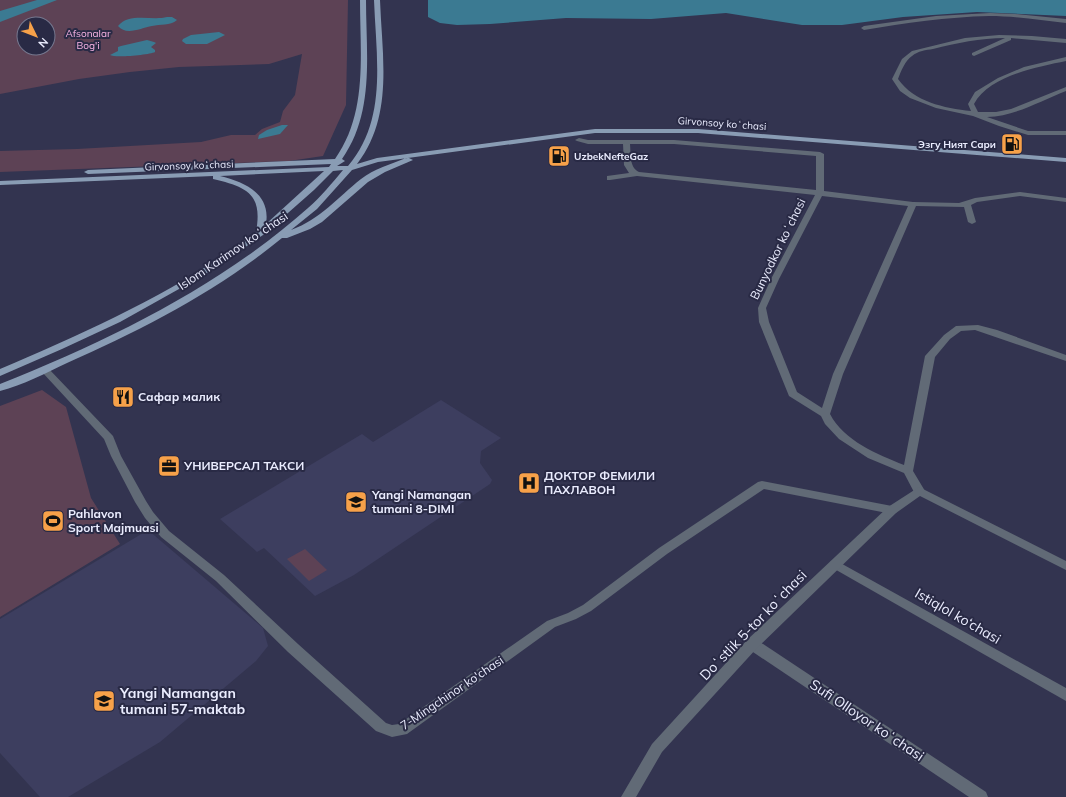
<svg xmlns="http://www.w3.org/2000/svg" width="1066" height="797" font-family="Mulish,sans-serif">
  <rect width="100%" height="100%" fill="#333450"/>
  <!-- built -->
  <g fill="#3d3e5f">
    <path d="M441,400L501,438L481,451L480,463L492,480L490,484L354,575L315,596L264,548L257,552L220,519L362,434L373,442Z"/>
    <path d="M148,530L263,628L268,646L256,661L160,742L68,797H40L0,753V619Z"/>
  </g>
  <!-- green -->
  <g fill="#5d4255" fill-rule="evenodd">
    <path d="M0,0H348L346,105L323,156L289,161L0,172V151L77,149L201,142L231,135H255L262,129L280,122L283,111L295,95L302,54L269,64L179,67L130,72L79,79L0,94ZM24,24H48V48H24Z"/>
    <path d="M42,390L66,407L91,498L120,544L0,617V406Z"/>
    <path d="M305,549L327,570L309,581L287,559Z"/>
  </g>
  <!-- water -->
  <g fill="#3b7a92">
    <path d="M37,0H57L0,22V11Z"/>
    <path d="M428,0H1066V16L977,12L903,17L842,25H802L726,13L651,19L566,18L490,24L457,25L440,23L428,17Z"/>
    <path d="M167,17H172L177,20C170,26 160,24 152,26C141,28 126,36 118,26C129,12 152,21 167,17Z"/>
    <path d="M219,32L225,35L207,44H186L182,41L183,39L191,35Z"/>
    <path d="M147,40L154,42L156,43L151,47L155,50V52C149,55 115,58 110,55L118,51V47L121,46Z"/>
    <path d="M282,125H288L280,134L258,139L259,135L267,130Z"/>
  </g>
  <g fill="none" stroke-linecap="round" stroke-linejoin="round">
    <!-- minor -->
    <g fill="#616a76" fill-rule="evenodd">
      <path d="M990,13L1015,14L1066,19V23C1040,20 1015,16 989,16C947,17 905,23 864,30L861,28L864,26L936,16Z"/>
      <path d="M999,35L1032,36L1066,39V43L1011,38V40L974,56L972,55V53L1005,38C980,38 957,43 933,49C926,50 918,51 912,56C905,61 901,71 898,79C914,102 944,108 971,111L968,104L975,92L998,78L1024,67L1066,57V61C1037,67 989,76 974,104L978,112H996L1011,109L1066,87V91C1040,101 1016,116 987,117L1028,131H1066V135H1028L999,126L973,116L936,108L910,98L900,91L892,79L902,59L912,51L965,38Z"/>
      <path d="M579,138L588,140H674L820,152L824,154V191L913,202L959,203L975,198L1020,192L1066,198V202L1020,196L977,202L971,205L976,222L972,224L968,222L964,207L916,206L843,374L830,414C844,441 877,454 904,465L925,356L944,335L956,326L978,325L997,330L1066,355V361L975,330L961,331L950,339L935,357L913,471L925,491L923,494H915L904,473L868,458L839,439L825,424L821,416L789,396L759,322L758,308L771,279L815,195L637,176L610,180H607V176L629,173L624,165L623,144H588L577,141L575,140ZM630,144H674L816,156V190L639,172C629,167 631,154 630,144ZM822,196L908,206L833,374L822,408L797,392L769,322L766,308L779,279Z"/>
      <path d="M45,367L48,368L113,436L121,456L146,501L153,512L169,531L224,575L298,644L386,723L392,725L399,724L547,621L568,613L583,605L659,548L758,482L762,481L892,506L896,507L898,510L896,513L892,514L764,489L667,554L591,611L576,619L555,627L407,734L392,737L376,731L288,652L216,581L161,537L145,518L135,502L111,456L104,439L42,372L40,370Z"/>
      <path d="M835,560L1066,688V701L831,567L829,564L831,561Z"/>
      <path d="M752,639L757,640L986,792L988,797H969L747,648L746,644L747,640Z"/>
    </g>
    <!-- tertiary -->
    <path fill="#616a76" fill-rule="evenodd" d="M919,487L1066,561V570L920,496L896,513L757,648L662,752L636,797H621L652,744L747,640L888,507Z"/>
    <!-- primary -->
    <path fill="#899cb4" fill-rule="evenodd" d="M360,0H366C366,54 375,112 342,159L345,161L337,166H348C388,119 376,57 374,0H380C382,56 394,116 357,164L377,158L595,129H698L1066,158V162L698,133H595L378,162L352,170L317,209L291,230C321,219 337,198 361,179C374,169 391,164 406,158H409L413,160L385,172L368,182L322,222L310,229L287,238H282C219,290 142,330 67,363C46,373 23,385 0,391V384C110,340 219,287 308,208C321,197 332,183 343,170L333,171L314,190L263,235L204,275L120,322L62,349L0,376V369C87,332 181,290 256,232C263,194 247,187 213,179V176L0,185V181L329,167L331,164L88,174L84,172L88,170L335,159C368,113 360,54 360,0ZM324,171L266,224C271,194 245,182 220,176Z"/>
  </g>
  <!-- icons -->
  <defs>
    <g id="fuel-square" transform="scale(1.15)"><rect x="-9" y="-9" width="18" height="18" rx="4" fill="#f7a149" stroke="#292a45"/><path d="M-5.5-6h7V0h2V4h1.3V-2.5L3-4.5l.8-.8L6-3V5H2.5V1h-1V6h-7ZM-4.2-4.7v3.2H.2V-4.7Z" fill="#111"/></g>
    <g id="restaurant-square" transform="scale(1.15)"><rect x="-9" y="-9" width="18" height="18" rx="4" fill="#f7a149" stroke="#292a45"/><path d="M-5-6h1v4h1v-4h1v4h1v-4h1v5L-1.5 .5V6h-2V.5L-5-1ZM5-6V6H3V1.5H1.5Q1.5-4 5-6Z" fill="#111"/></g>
    <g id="office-square" transform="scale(1.15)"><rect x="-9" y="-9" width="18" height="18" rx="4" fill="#f7a149" stroke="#292a45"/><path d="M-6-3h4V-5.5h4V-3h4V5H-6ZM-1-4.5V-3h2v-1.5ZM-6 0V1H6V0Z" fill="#111"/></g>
    <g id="hospital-square" transform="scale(1.15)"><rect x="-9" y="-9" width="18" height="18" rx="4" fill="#f7a149" stroke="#292a45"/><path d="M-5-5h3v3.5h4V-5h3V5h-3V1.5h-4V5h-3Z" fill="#111"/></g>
    <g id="school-square" transform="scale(1.15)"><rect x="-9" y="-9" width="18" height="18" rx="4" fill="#f7a149" stroke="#292a45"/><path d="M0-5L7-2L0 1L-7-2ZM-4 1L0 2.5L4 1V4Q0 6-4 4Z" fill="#111"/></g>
    <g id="stadium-square" transform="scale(1.15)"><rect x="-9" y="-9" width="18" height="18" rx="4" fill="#f7a149" stroke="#292a45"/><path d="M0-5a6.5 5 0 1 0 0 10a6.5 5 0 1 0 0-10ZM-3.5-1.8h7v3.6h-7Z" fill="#111"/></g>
  </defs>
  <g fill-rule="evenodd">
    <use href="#fuel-square" x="1012" y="144"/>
    <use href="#fuel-square" x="559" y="156"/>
    <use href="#restaurant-square" x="123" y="397"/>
    <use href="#office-square" x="169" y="466"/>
    <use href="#hospital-square" x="529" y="483"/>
    <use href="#school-square" x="356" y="502"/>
    <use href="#stadium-square" x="53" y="521"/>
    <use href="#school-square" x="104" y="701"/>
  </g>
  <g text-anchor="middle" stroke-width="4" stroke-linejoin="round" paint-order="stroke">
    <!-- far-park labels -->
    <g font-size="10" fill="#feb6e8" stroke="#292a45">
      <text x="88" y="37">Afsonalar<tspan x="88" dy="12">Bog'i</tspan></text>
    </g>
    <!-- far-street labels -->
    <g font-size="10" fill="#eaecfe" stroke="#292a45">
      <text transform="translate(722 123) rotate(4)" y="4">Girvonsoy koʻchasi</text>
      <text transform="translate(189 165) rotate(-2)" y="4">Girvonsoy koʻchasi</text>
    </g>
    <!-- far-poi labels -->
    <g font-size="10" font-weight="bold" fill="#eaecfe" stroke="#292a45" text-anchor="end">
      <text x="996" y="148">Эзгу Ният Сари</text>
      <text x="574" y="160" text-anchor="start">UzbekNefteGaz</text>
    </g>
    <!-- street labels -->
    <g font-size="12" fill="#eaecfe" stroke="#292a45">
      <text transform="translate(778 249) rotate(-64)" y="4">Bunyodkor koʻchasi</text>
      <text transform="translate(233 251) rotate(-34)" y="4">Islom Karimov koʻchasi</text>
      <text transform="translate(452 693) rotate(-34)" y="4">7-Mingchinor ko'chasi</text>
    </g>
    <!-- poi labels -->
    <g font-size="12" font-weight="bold" fill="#eaecfe" stroke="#292a45" text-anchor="start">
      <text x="138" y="401">Сафар малик</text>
      <text x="184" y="470">УНИВЕРСАЛ ТАКСИ</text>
      <text x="544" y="480">ДОКТОР ФЕМИЛИ<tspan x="544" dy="14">ПАХЛАВОН</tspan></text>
      <text x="372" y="499">Yangi Namangan<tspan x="372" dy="14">tumani 8-DIMI</tspan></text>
      <text x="68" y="518">Pahlavon<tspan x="68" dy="14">Sport Majmuasi</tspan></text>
    </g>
    <!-- near-street labels -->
    <g font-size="14" fill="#eaecfe" stroke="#292a45">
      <text transform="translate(958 616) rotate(30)" y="5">Istiqlol ko‘chasi</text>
      <text transform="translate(753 625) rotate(-46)" y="5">Doʻstlik 5-tor koʻchasi</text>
      <text transform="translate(867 720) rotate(34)" y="5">Sufi Olloyor koʻchasi</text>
    </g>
    <!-- near-poi labels -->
    <g font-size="14" font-weight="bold" fill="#eaecfe" stroke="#292a45" text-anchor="start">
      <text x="120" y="698">Yangi Namangan<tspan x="120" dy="16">tumani 57-maktab</tspan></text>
    </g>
  </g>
  <!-- north arrow -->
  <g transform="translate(36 36) rotate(133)"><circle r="19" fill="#292a45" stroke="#76788f"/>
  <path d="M0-3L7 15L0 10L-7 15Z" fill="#f7a149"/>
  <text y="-6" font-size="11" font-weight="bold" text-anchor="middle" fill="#eaecfe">N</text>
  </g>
</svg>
